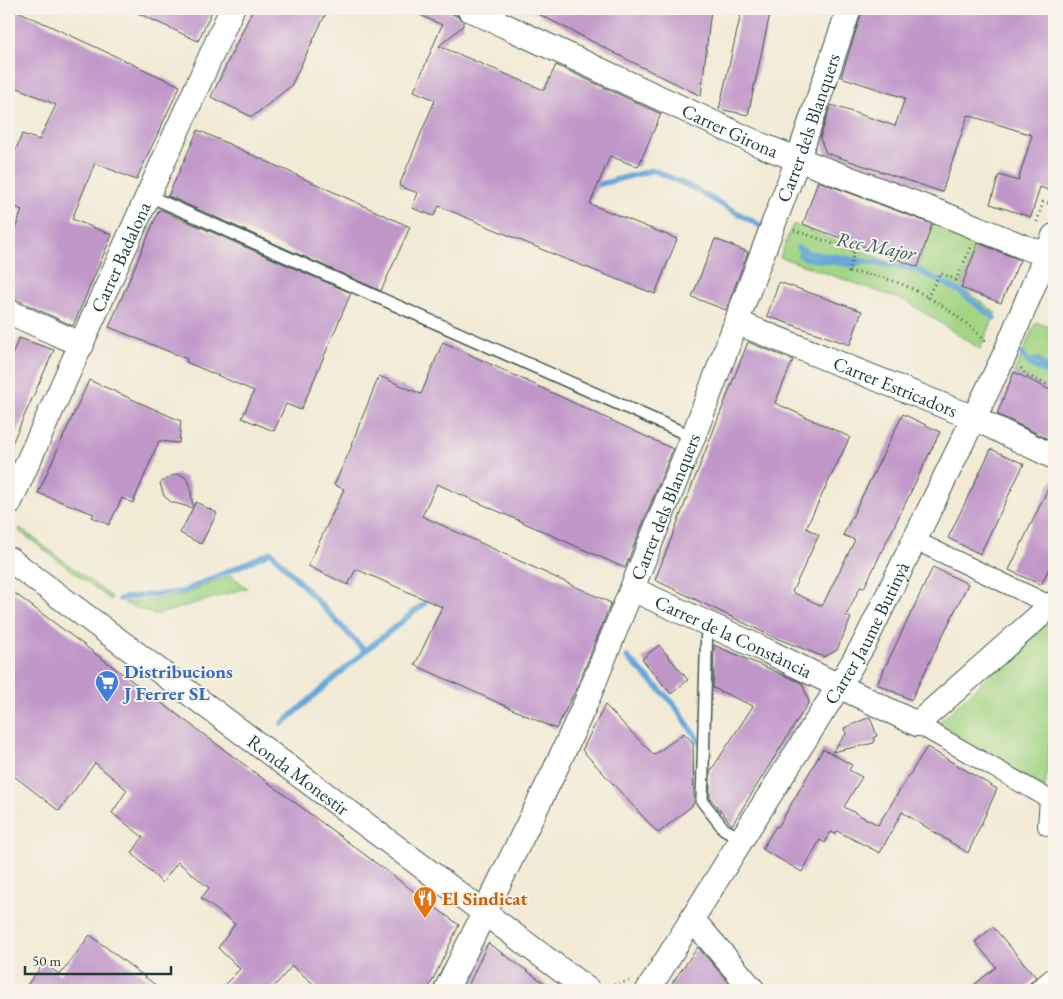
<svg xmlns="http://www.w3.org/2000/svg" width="1063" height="999" font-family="'EB Garamond',serif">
  <rect width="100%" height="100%" fill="#f7f3e8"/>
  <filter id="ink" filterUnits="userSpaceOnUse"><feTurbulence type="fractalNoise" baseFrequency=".02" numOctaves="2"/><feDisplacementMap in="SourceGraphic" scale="10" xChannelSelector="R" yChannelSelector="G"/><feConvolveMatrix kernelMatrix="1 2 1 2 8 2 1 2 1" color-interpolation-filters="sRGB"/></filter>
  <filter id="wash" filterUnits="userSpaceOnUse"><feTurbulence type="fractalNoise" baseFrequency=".0096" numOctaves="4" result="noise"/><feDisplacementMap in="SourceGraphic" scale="20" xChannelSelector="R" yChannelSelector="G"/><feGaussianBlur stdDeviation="1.12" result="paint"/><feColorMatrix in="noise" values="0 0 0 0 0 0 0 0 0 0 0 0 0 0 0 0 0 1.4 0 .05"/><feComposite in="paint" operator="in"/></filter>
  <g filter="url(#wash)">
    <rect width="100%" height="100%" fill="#f2ead5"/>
    <!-- green -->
    <g fill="#a3d584" stroke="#61895c">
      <path d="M932,223L979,241L961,287L996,313L980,349L908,302L780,257L793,224L890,262L918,267Z"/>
      <path d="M1036,322L1054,329V392L1014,372Z"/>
      <path d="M20,528L112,597L111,600L19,531Z"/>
      <path d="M231,575L247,588L155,615L124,603L181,596Z"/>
      <path d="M1053,616L1054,618V690L1045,788L935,726Z"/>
    </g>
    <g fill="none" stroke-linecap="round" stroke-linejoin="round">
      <!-- stream -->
      <g stroke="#65a7d9" stroke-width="5.5">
        <path d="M451,9L463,14"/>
        <path d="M597,185L653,170L687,185L761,226"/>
        <path d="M798,248L810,253L916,269L961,292L994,318"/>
        <path d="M802,250L800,255L806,258L854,265L862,261"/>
        <path d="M1022,354L1031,365L1054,376"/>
        <path d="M1028,362L1038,360L1047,369L1052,371"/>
        <path d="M120,599L139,596L182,592L271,552L365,651L425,603"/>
        <path d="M627,657L674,704L699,741"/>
        <path d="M282,724L365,651"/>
      </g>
    </g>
    <g id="blocks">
      <!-- building -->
      <g fill="#c097c9">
        <path d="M9,9H13L180,86L136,180L95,163L72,219L112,235L73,326L15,299L9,298V245L22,210L9,204V168L22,134L39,140L56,105L9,84Z"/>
        <path d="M129,9H213L198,41Z"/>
        <path d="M253,9H328L291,86L252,117L211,97Z"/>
        <path d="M407,9H442L457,16L463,21V26L439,46L520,80L544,90L556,65L661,114L638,167L610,156L590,204L677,239L655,294L560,257L439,206L434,216L412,208L418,193L399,186L435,100L414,91L442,25Z"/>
        <path d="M529,9H711L701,96L642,67Z"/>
        <path d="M742,9H771L748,115L719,109Z"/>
        <path d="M863,9H1054V180L1051,191L1040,187L1031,217L990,204L999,175L1018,181L1032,135L968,115L942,192L826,153L820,138L831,105L895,126L905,98L841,77Z"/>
        <path d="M198,130L410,227L381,291L168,196Z"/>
        <path d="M818,181L932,224L918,267L803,224Z"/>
        <path d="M159,210H161L351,293L301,410L286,404L274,431L242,418L254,391L186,362L187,359L109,327Z"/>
        <path d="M715,239L748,252L726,310L692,297Z"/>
        <path d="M978,243L1020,260L1001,303L961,288Z"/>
        <path d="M779,282L862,311L850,345L767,316Z"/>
        <path d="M19,338L54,350L9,450V362Z"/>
        <path d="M443,342L673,449L625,568L437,484L422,516L611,603L576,690L556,729L415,665L442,607L356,569L348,585L308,566L344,489L334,485L352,446L351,445L379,376L421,394Z"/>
        <path d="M748,342L793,360L775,403L850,437L806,528L819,535L792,592L822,606L855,540L843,535L903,414L940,432L864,588L860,587L846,616L851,618L837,650L824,657L771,636L655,580Z"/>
        <path d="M1014,372L1054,392V442L997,414Z"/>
        <path d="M89,380L181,421L179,443L159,441L133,503L122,498L109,525L92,517L94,514L38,493Z"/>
        <path d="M991,449L1024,464L980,554L948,538Z"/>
        <path d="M178,474L185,477L190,485L193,507L196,502L217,513L201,544L180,533L193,508L171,502L164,496L160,483L172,476Z"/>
        <path d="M1054,476V558L1041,585L1009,570Z"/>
        <path d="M933,567L968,584L911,700L877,684Z"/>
        <path d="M9,589L459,925L428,990H321L292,966L271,990H219L240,969L218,948L235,924L201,898L209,888L178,862L162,883L132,853L143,837L112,813L127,790L95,763L59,811L9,772Z"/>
        <path d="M659,645L688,680L671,694L642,659Z"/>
        <path d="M714,645L802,683L809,702L732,825L710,798V772L753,706L713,688Z"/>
        <path d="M605,705L654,755L684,733L693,743L694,804L658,833L582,750Z"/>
        <path d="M870,717L877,736L874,737V743L832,752L846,734L844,728Z"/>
        <path d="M927,747L997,789L968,853L902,812L880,853L837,831L835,834L831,832L825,843L820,840L802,872L762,849L776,826L778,827L823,749L852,765L849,770L862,777L844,807L878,825Z"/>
        <path d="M993,927L1036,977L1023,990H968L996,967L975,942Z"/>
        <path d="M90,935L162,990H23L44,963L60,975Z"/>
        <path d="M488,943L554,990H466Z"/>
        <path d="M698,947L735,990H667Z"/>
      </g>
    </g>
  </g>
  <g filter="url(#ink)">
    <use href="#blocks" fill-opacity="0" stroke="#3f574c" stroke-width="1"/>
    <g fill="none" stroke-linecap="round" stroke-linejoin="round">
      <!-- service casing -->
      <g stroke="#3f574c" stroke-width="14">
        <g id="service">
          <path d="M147,195L693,437"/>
          <path d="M707,623L702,801L724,829L742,839"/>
        </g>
      </g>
      <!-- pedestrian casing -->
      <g stroke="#3f574c" stroke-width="20">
        <g id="pedestrian">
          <path d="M914,540L1052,606"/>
          <path d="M917,724L1049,799L1047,826L1054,828"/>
        </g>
      </g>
      <!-- minor casing -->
      <g stroke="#3f574c" stroke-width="26">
        <g id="minor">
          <path id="s1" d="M469,9L763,146L951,217L1024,247L1054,257"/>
          <path d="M9,312L82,345"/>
          <path id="s2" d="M736,322L974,418L1054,457"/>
          <path id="s3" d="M9,504L232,9"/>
          <path id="s4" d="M9,559L588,990"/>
          <path id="s5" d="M632,589L765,650L917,724L1054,603"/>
          <path d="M692,919L753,990"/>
          <path id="s6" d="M446,990L554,772L587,700L693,437L798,159L849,9"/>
          <path id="s7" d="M648,990L748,829L839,686L865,642L1005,354L1054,236"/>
          <path d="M1042,990L1054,980"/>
        </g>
      </g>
      <!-- path -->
      <g stroke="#3f574c" stroke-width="3" stroke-dasharray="1 4" stroke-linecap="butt">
        <path d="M1037,222L1043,202L1053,204L1054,199"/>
        <path d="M794,230L854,251L849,272C859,273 870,274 880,277C917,286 960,315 987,342"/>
        <path d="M927,298L940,273L956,280L971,247"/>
        <path d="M1021,368L1026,375L1054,388"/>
        <path d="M1050,780L1054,736"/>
        <path d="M609,986L629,981"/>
      </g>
      <!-- service -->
      <use href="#service" stroke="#fff" stroke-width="11"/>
      <!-- pedestrian -->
      <use href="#pedestrian" stroke="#fff" stroke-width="18"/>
      <!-- minor -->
      <use href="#minor" stroke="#fff" stroke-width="24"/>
    </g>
  </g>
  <!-- icons -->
  <defs>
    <g id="supermarket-pin" transform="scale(1.25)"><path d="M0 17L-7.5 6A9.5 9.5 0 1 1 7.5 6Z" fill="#3f7fe0" stroke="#f7f3e8"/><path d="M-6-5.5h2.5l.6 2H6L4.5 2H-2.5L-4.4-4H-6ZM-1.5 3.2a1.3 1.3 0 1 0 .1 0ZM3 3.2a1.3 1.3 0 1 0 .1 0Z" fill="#fff"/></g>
    <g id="restaurant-pin" transform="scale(1.25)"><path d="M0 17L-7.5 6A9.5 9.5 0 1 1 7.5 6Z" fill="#e8710a" stroke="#f7f3e8"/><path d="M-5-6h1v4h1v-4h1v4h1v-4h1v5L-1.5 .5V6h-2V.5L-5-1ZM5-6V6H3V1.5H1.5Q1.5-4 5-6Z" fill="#fff"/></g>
  </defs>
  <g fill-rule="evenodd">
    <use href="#supermarket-pin" x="107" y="682"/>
    <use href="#restaurant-pin" x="425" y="898"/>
  </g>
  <g text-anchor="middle" stroke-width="4" stroke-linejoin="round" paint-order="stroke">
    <!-- street labels -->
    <g font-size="19" fill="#1f3d34" stroke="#f7f3e8">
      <text dy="7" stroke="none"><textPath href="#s6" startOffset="936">Carrer dels Blanquers</textPath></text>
      <text dy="7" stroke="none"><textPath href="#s1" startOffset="288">Carrer Girona</textPath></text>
      <text dy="7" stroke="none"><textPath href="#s3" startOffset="271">Carrer Badalona</textPath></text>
      <text dy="7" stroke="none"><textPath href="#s2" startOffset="172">Carrer Estricadors</textPath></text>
      <text dy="7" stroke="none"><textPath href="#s6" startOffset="531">Carrer dels Blanquers</textPath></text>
      <text dy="7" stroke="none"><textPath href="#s7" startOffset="419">Carrer Jaume Butinyà</textPath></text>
      <text dy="7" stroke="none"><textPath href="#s5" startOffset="112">Carrer de la Constància</textPath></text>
      <text dy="7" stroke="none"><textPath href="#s4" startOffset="361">Ronda Monestir</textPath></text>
    </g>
    <!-- shop labels -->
    <g font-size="19" font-weight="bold" fill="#366cbe" stroke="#f7f3e8" text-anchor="start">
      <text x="124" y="678">Distribucions<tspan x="124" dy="22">J Ferrer SL</tspan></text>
    </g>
    <!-- food labels -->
    <g font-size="19" font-weight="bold" fill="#c56008" stroke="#f7f3e8" text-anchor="start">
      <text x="442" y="905">El Sindicat</text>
    </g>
    <!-- water labels -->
    <g font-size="20" font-style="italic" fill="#345d66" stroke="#f7f3e8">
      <text transform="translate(876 246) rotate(11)" y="7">Rec Major</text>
    </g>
  </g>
  <!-- margin -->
  <rect width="1063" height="999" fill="none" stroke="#f7f3e8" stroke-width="30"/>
  <!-- scale -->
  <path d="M25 966v8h146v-8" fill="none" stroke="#1f3d34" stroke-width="2.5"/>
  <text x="32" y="966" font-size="15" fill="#1f3d34" stroke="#f7f3e8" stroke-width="4" paint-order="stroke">50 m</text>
</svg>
